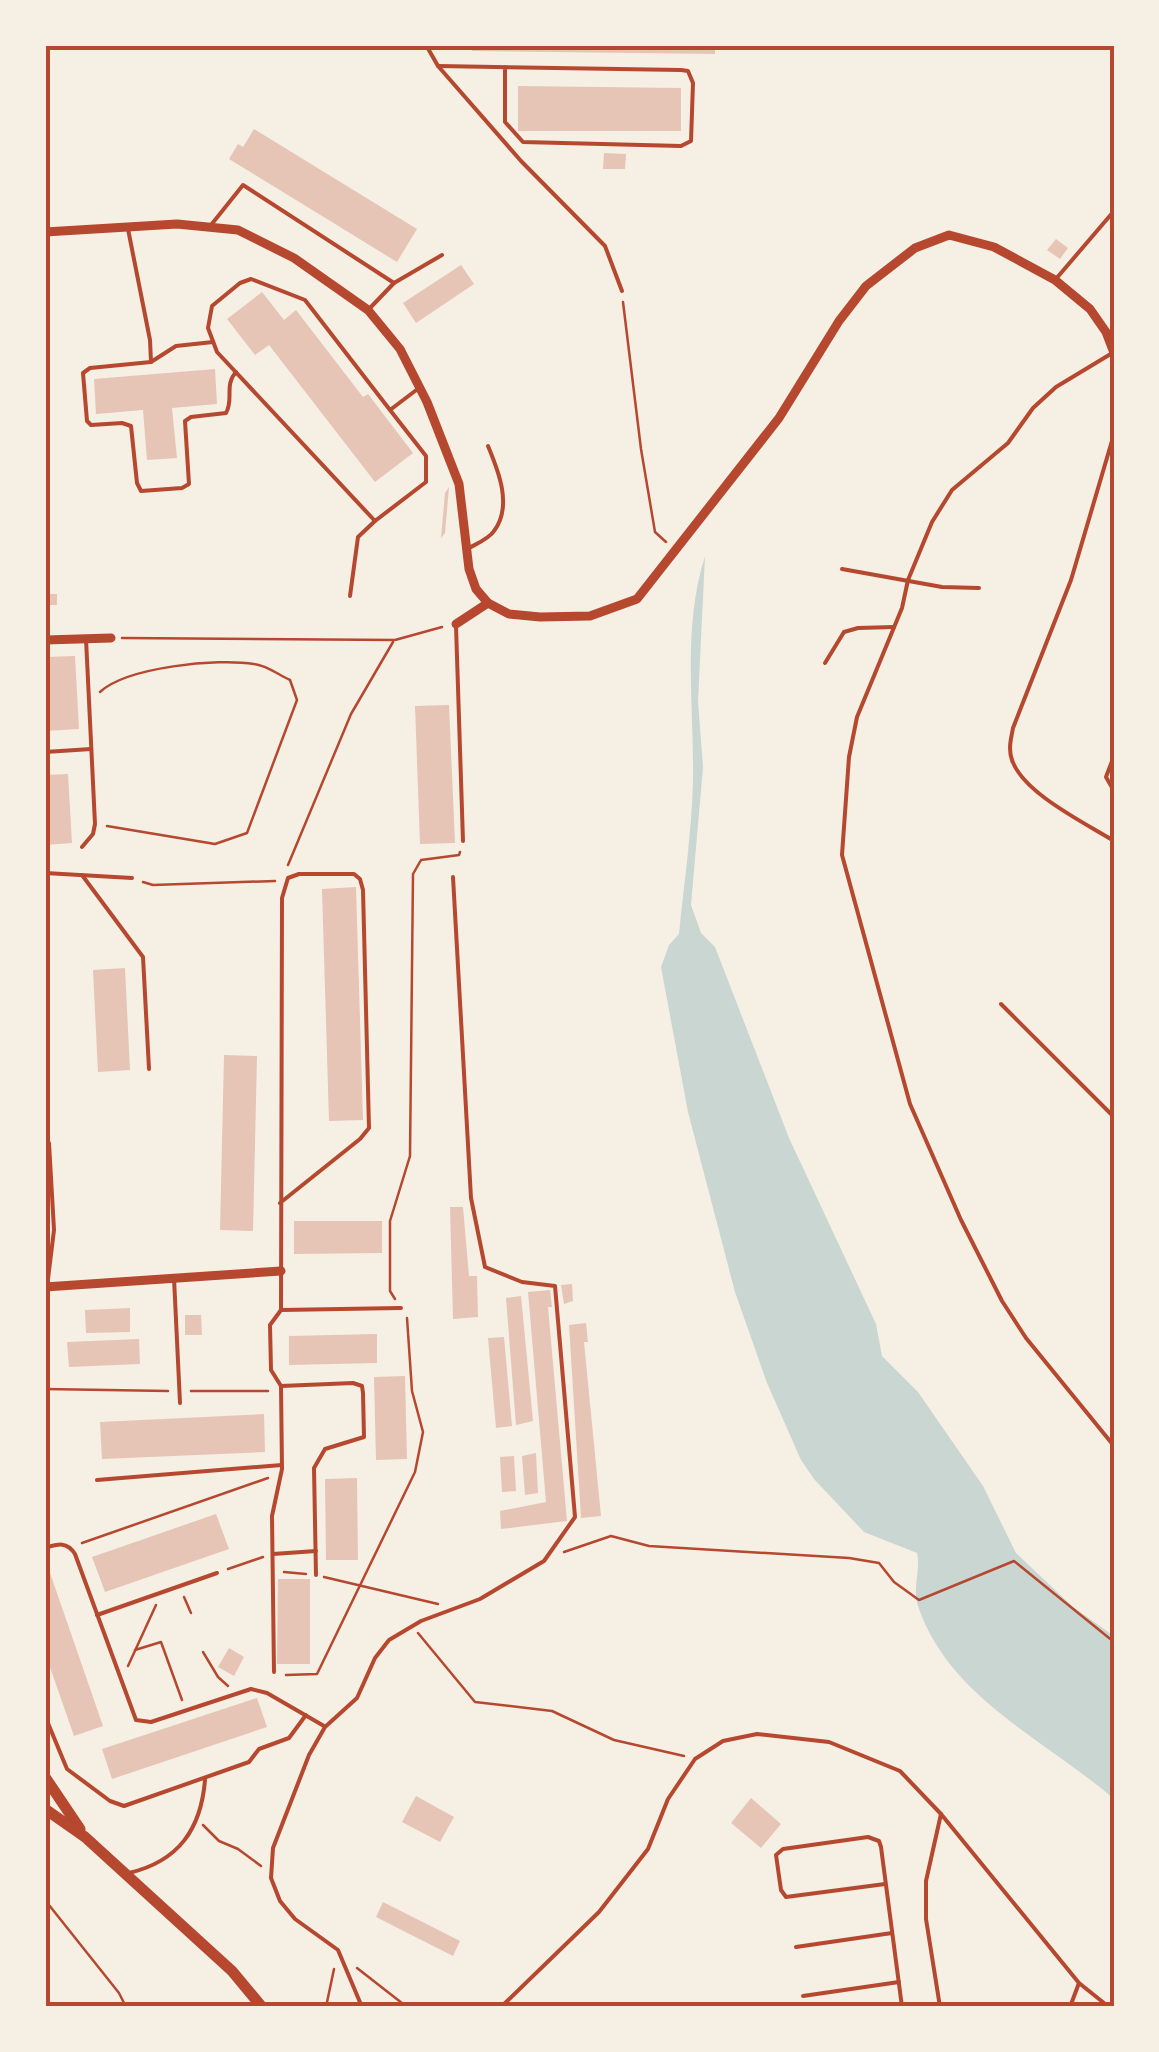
<svg xmlns="http://www.w3.org/2000/svg" width="1159" height="2052" font-family="'Open Sans',sans-serif">
  <rect width="100%" height="100%" fill="#f6efe4"/>
  <!-- water -->
  <path fill="#c9d6d2" d="M705,556L698,701L703,767L691,905L701,933L715,947L789,1138L876,1324L882,1356L918,1392L983,1486L1016,1553L1073,1607L1114,1636V1799C1046,1740 949,1698 918,1606C912,1587 921,1570 917,1553L864,1532L814,1479L801,1460L767,1383L735,1292L688,1112L661,967L669,945L679,934C684,883 692,831 693,779C694,704 682,629 705,556Z"/>
  <!-- building -->
  <g fill="#e6c5b7">
    <path d="M472,45H715V54L472,51Z"/>
    <path d="M518,86L681,88V131H518Z"/>
    <path d="M254,129L417,229L397,262L229,159L238,144L243,147Z"/>
    <path d="M604,153L626,154L625,169H603Z"/>
    <path d="M1056,239L1068,248L1060,259L1047,250Z"/>
    <path d="M461,265L474,284L416,323L403,303Z"/>
    <path d="M262,292L284,320L296,310L363,397L368,394L413,453L375,482L269,345L255,355L227,319Z"/>
    <path d="M215,369L217,404L172,408L177,458L147,460L143,410L96,414L94,379Z"/>
    <path d="M449,487L445,533L441,538L445,493Z"/>
    <rect x="45" y="594" width="12" height="11"/>
    <path d="M75,656L79,729L45,731V657Z"/>
    <path d="M449,705L455,843L420,844L415,706Z"/>
    <path d="M68,774L72,843L45,845V775Z"/>
    <path d="M356,887L363,1120L329,1121L322,889Z"/>
    <path d="M125,968L130,1070L98,1072L93,970Z"/>
    <path d="M224,1055L257,1056L253,1231L220,1230Z"/>
    <path d="M450,1207H463L469,1276H477L478,1317L453,1319Z"/>
    <path d="M294,1221H382V1253L294,1254Z"/>
    <path d="M572,1284L573,1301L564,1304L561,1285Z"/>
    <path d="M550,1290L552,1307H548L567,1521L501,1529L500,1511L546,1502L528,1292Z"/>
    <path d="M521,1296L533,1421L516,1425L506,1298Z"/>
    <path d="M130,1308V1332L86,1333L85,1310Z"/>
    <path d="M185,1315H201L202,1335H185Z"/>
    <path d="M586,1323L588,1342H584L601,1516L581,1518L569,1325Z"/>
    <path d="M377,1334V1363L289,1365V1336Z"/>
    <path d="M504,1337L512,1426L496,1428L488,1338Z"/>
    <path d="M139,1339L140,1364L69,1367L67,1342Z"/>
    <path d="M405,1376L407,1459L376,1460L374,1377Z"/>
    <path d="M264,1414L265,1452L102,1459L100,1422Z"/>
    <path d="M536,1453L538,1493L525,1495L522,1456Z"/>
    <path d="M514,1456L516,1491L502,1492L500,1457Z"/>
    <path d="M357,1478L358,1560H326L325,1479Z"/>
    <path d="M216,1514L229,1549L105,1592L92,1557Z"/>
    <path d="M49,1570L103,1726L74,1736L45,1653V1572Z"/>
    <path d="M278,1579H310V1664H277Z"/>
    <path d="M229,1648L244,1657L234,1676L218,1667Z"/>
    <path d="M257,1698L267,1727L112,1779L102,1749Z"/>
    <path d="M416,1796L454,1817L440,1842L402,1822Z"/>
    <path d="M751,1798L781,1824L761,1848L731,1823Z"/>
    <path d="M383,1902L460,1941L453,1956L376,1917Z"/>
  </g>
  <g fill="none" stroke-linecap="round" stroke-linejoin="round">
    <!-- path -->
    <g stroke="#b5482f" stroke-width="2.5">
      <path d="M623,302L641,449L655,532L666,542"/>
      <path d="M122,638L395,640L442,627"/>
      <path d="M100,692C127,667 217,658 254,664C266,665 279,675 290,680L297,700L247,833L215,844L107,826"/>
      <path d="M288,865L351,714L393,642"/>
      <path d="M143,882L153,885L275,881"/>
      <path d="M395,1299L390,1291V1221L410,1156L413,874L421,860L459,855L460,852"/>
      <path d="M45,1389L168,1391"/>
      <path d="M191,1391H268"/>
      <path d="M82,1543L268,1478"/>
      <path d="M564,1552L611,1536L649,1546L849,1558L879,1563L894,1582L919,1600L1014,1561L1114,1642"/>
      <path d="M228,1569L263,1557"/>
      <path d="M284,1572L306,1574"/>
      <path d="M324,1577L438,1604"/>
      <path d="M184,1597L191,1613"/>
      <path d="M418,1633L475,1702L552,1711L614,1740L684,1756"/>
      <path d="M135,1650L161,1642L182,1700"/>
      <path d="M203,1652L218,1677L228,1686"/>
      <path d="M128,1666L156,1605"/>
      <path d="M286,1675L317,1674L415,1472L423,1432L412,1391L407,1318"/>
      <path d="M203,1825L219,1841L238,1849L261,1866"/>
      <path d="M45,1900L119,1993L126,2007"/>
      <path d="M357,1968L407,2007"/>
      <path d="M326,2007L334,1969"/>
    </g>
    <!-- service -->
    <g stroke="#b5482f" stroke-width="4">
      <path d="M426,45L438,66L521,161L605,246L622,291"/>
      <path d="M438,66L681,70L688,71L693,83L691,141L681,146L523,142L505,122V67"/>
      <path d="M211,225L243,185L394,283L442,255"/>
      <path d="M128,229L150,340L151,362"/>
      <path d="M1055,280L1114,211"/>
      <path d="M370,308L394,283"/>
      <path d="M213,342L176,346L151,362L90,368L83,373L87,421L91,425L122,423L131,426L137,483L141,491L182,488L189,484L185,421L191,417L226,413C234,400 224,385 236,372"/>
      <path d="M1114,352L1056,387L1033,408L1008,443L952,490L932,522L908,580L902,608L857,717L849,757L842,855L910,1104L961,1220L1002,1301L1026,1338L1114,1446"/>
      <path d="M390,410L305,300L251,279L240,283L212,306L208,328L217,352L375,521L426,482V456L390,410L419,388"/>
      <path d="M1114,434L1071,580L1013,728C1011,739 1008,749 1012,760C1023,793 1085,823 1114,841"/>
      <path d="M467,549C476,544 489,539 494,531C513,506 498,470 488,446"/>
      <path d="M842,569L942,587L979,588"/>
      <path d="M350,596L358,537L375,521"/>
      <path d="M456,626L463,841"/>
      <path d="M825,663L844,632L858,628L894,627"/>
      <path d="M45,752L91,749"/>
      <path d="M1114,756L1106,777L1114,791"/>
      <path d="M82,847L93,834L95,824L86,639"/>
      <path d="M45,873L132,878"/>
      <path d="M82,875L143,957L149,1069"/>
      <path d="M1001,1004L1114,1117"/>
      <path d="M174,1278L180,1403"/>
      <path d="M47,1287L54,1230L49,1143"/>
      <path d="M281,1310L401,1308"/>
      <path d="M281,1386L353,1383L362,1386L363,1393L364,1437L325,1449L314,1468L316,1575"/>
      <path d="M97,1480L282,1465"/>
      <path d="M45,1523L46,1548"/>
      <path d="M45,1548C58,1544 67,1541 75,1554L136,1720L151,1722L251,1689L267,1693L324,1726"/>
      <path d="M273,1554L316,1551"/>
      <path d="M97,1615L217,1573"/>
      <path d="M274,1672L272,1516L282,1469L281,1386L271,1370L270,1325L281,1310L282,898L288,878L299,874H354L360,879L363,890L369,1128L360,1139L280,1203"/>
      <path d="M45,1716L67,1769L110,1801L124,1806L249,1762L259,1749L289,1738L306,1715"/>
      <path d="M129,1873C179,1861 201,1829 205,1780"/>
      <path d="M885,1884L786,1897L781,1890L776,1855L783,1849L868,1837L879,1841L881,1847L902,2007"/>
      <path d="M796,1947L892,1933"/>
      <path d="M803,1996L899,1982"/>
      <path d="M362,2007L338,1950L295,1919L280,1901L271,1878L273,1848L309,1755L325,1727L357,1698L375,1658L389,1640L421,1621L480,1599L544,1561L575,1517L555,1286L522,1282L485,1267L471,1198L453,877"/>
      <path d="M501,2007L599,1912L648,1849L668,1799L695,1759L723,1741L757,1734L829,1742L900,1771L941,1814L1079,1983L1109,2007"/>
      <path d="M940,2007L926,1919V1881L941,1814"/>
      <path d="M1070,2007L1079,1983"/>
    </g>
    <!-- minor -->
    <g stroke="#b5482f" stroke-width="9">
      <path d="M45,232L177,224L238,230L294,258L368,310L400,349L427,402L459,484L469,569L476,589L488,603L509,614L540,617L590,616L637,599L779,418L839,321L866,286L915,248L949,235L994,247L1055,280L1090,309L1106,332L1114,353"/>
      <path d="M456,624L488,603"/>
      <path d="M45,640L111,638"/>
      <path d="M45,1287L281,1271"/>
    </g>
    <!-- secondary -->
    <g stroke="#b5482f" stroke-width="11">
      <path d="M45,1777L80,1829"/>
      <path d="M45,1809L85,1837L232,1971L262,2007"/>
    </g>
  </g>
  <!-- border -->
  <rect width="1159" height="2052" fill="none" stroke="#f6efe4" stroke-width="95"/>
  <rect x="48" y="48" width="1064" height="1956" fill="none" stroke="#b5482f" stroke-width="4"/>
</svg>
